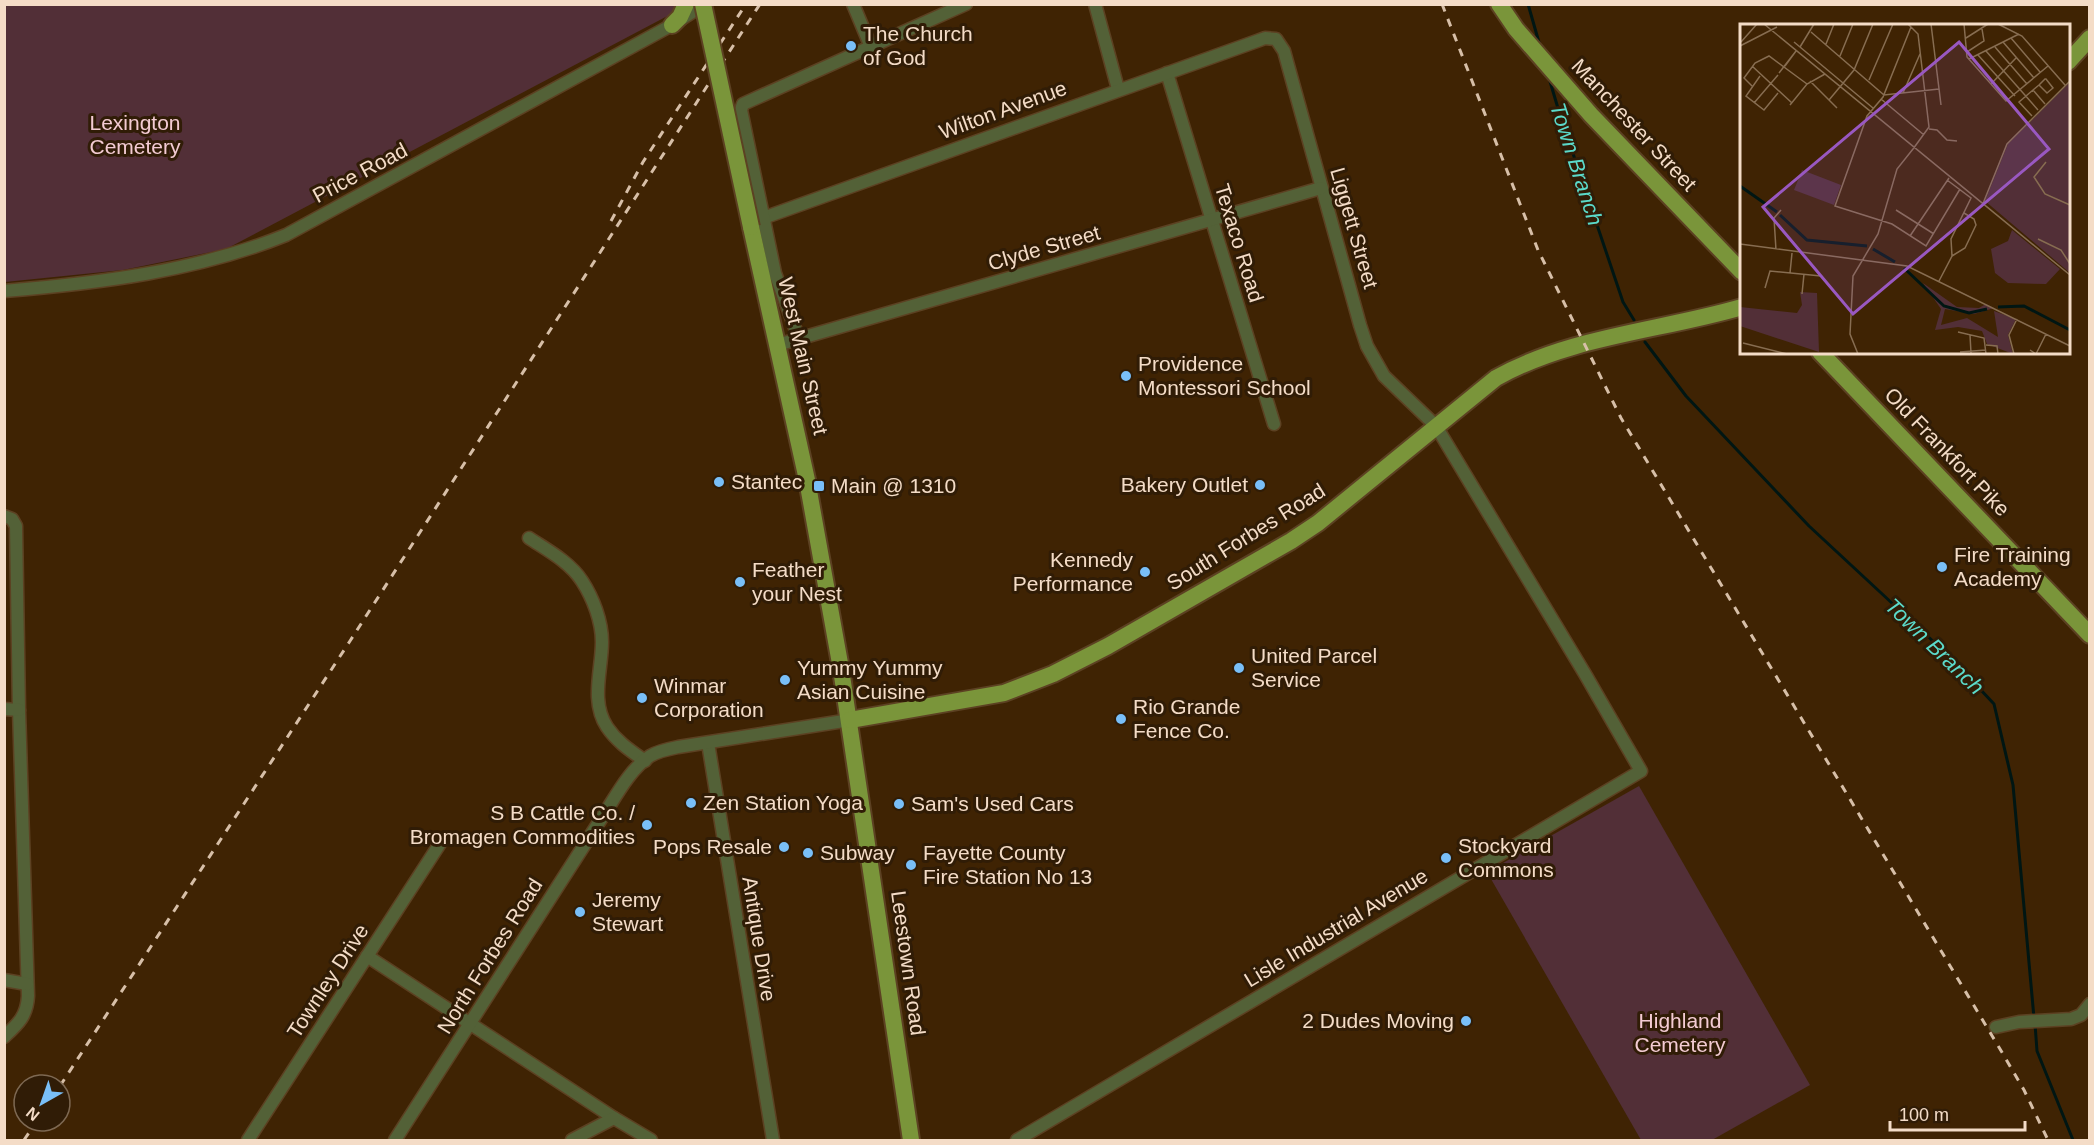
<svg xmlns="http://www.w3.org/2000/svg" width="2094" height="1145" font-family="Arial,sans-serif">
  <rect width="100%" height="100%" fill="#3f2303"/>
  <!-- green -->
  <g fill="#522f37">
    <path d="M5,5H674L675,12L226,249L123,270L5,282Z"/>
    <path d="M1639,786L1810,1085L1712,1140H1641L1487,872Z"/>
  </g>
  <g fill="none" stroke-linecap="round" stroke-linejoin="round">
    <!-- stream -->
    <g stroke="#001613" stroke-width="3">
      <path d="M1528,4L1540,46"/>
      <path d="M1549,78L1560,115L1623,302L1634,320"/>
      <path d="M1645,342L1686,396L1809,526L1950,657L1994,704L2013,785L2034,1018"/>
      <path d="M2035,1024L2037,1051L2073,1140"/>
    </g>
    <!-- minor casing -->
    <g stroke="#5c4122" stroke-width="15">
      <g id="minor">
        <path d="M853,4L871,47"/>
        <path d="M1095,4L1118,89"/>
        <path d="M1167,73L1274,424"/>
        <path d="M763,218L1257,41L1265,38L1276,39L1284,51L1360,325L1367,346L1384,376L1436,426L1585,674L1641,771L1017,1140"/>
        <path d="M4,291C100,283 197,271 286,235L672,25L705,4"/>
        <path d="M799,339L775,273L741,110L743,104L966,4"/>
        <path d="M777,345L1321,188"/>
        <path d="M4,516L12,519L16,526L19,710L28,996C27,1016 18,1024 4,1037"/>
        <path d="M529,538C547,550 570,562 582,581C593,598 602,621 602,642C602,670 590,701 607,727C617,742 631,751 645,761"/>
        <path d="M4,709L19,710"/>
        <path d="M708,743L773,1140"/>
        <path d="M367,956L614,1118L651,1140"/>
        <path d="M4,980L27,984"/>
        <path d="M1996,1027L2019,1022L2071,1019L2081,1015L2090,1004"/>
        <path d="M248,1140L441,842"/>
        <path d="M395,1140L603,816C616,796 630,769 650,756C658,751 668,749 678,747L850,720"/>
        <path d="M572,1140L614,1118"/>
      </g>
    </g>
    <!-- major casing -->
    <g stroke="#5c4122" stroke-width="20">
      <g id="major">
        <path d="M1499,4L1516,29L1591,115L1742,272"/>
        <path d="M672,25L680,17L686,4"/>
        <path d="M2068,62L2090,38"/>
        <path d="M751,227L807,480L841,669L911,1140"/>
        <path d="M1820,352L2090,635"/>
        <path d="M850,720L1004,693L1053,674L1108,646L1291,541L1318,523L1496,378C1571,336 1660,331 1742,307"/>
      </g>
    </g>
    <!-- minor -->
    <use href="#minor" stroke="#536137" stroke-width="12"/>
    <!-- major -->
    <use href="#major" stroke="#7a953a" stroke-width="16"/>
    <!-- rail -->
    <g stroke="#d7bfa8" stroke-width="3" stroke-dasharray="8 8" stroke-linecap="butt">
      <path d="M1442,4L1538,250L1621,418L2000,1049L2024,1090L2048,1140"/>
      <path d="M611,221L643,162L746,4"/>
      <path d="M60,1086L350,641L760,4"/>
      <path d="M24,1140L37,1121"/>
    </g>
    <!-- major-bridge casing -->
    <g stroke="#5c4122" stroke-width="20" stroke-linecap="butt">
      <path id="major-bridge" d="M703,4L751,227"/>
    </g>
    <!-- major-bridge -->
    <use href="#major-bridge" stroke="#7a953a" stroke-width="16"/>
  </g>
  <!-- markers -->
  <g fill="#79bff8" stroke="#301c06" stroke-width="2">
    <circle cx="851" cy="46" r="6"/>
    <circle cx="1126" cy="376" r="6"/>
    <circle cx="719" cy="482" r="6"/>
    <circle cx="1260" cy="485" r="6"/>
    <rect x="813" y="480" width="12" height="12" rx="3"/>
    <circle cx="1942" cy="567" r="6"/>
    <circle cx="1145" cy="572" r="6"/>
    <circle cx="740" cy="582" r="6"/>
    <circle cx="1239" cy="668" r="6"/>
    <circle cx="785" cy="680" r="6"/>
    <circle cx="642" cy="698" r="6"/>
    <circle cx="1121" cy="719" r="6"/>
    <circle cx="691" cy="803" r="6"/>
    <circle cx="899" cy="804" r="6"/>
    <circle cx="647" cy="825" r="6"/>
    <circle cx="784" cy="847" r="6"/>
    <circle cx="808" cy="853" r="6"/>
    <circle cx="1446" cy="858" r="6"/>
    <circle cx="911" cy="865" r="6"/>
    <circle cx="580" cy="912" r="6"/>
    <circle cx="1466" cy="1021" r="6"/>
  </g>
  <g text-anchor="middle" stroke-width="6" stroke-linejoin="round" paint-order="stroke">
    <!-- poi labels -->
    <g font-size="21" fill="#f4dcc7" stroke="#301c06" text-anchor="start">
      <text x="863" y="41">The Church<tspan x="863" dy="24">of God</tspan></text>
      <text x="1138" y="371">Providence<tspan x="1138" dy="24">Montessori School</tspan></text>
      <text x="731" y="489">Stantec</text>
      <text x="1248" y="492" text-anchor="end">Bakery Outlet</text>
      <text x="831" y="493">Main @ 1310</text>
      <text x="1954" y="562">Fire Training<tspan x="1954" dy="24">Academy</tspan></text>
      <text x="1133" y="567" text-anchor="end">Kennedy<tspan x="1133" dy="24">Performance</tspan></text>
      <text x="752" y="577">Feather<tspan x="752" dy="24">your Nest</tspan></text>
      <text x="1251" y="663">United Parcel<tspan x="1251" dy="24">Service</tspan></text>
      <text x="797" y="675">Yummy Yummy<tspan x="797" dy="24">Asian Cuisine</tspan></text>
      <text x="654" y="693">Winmar<tspan x="654" dy="24">Corporation</tspan></text>
      <text x="1133" y="714">Rio Grande<tspan x="1133" dy="24">Fence Co.</tspan></text>
      <text x="703" y="810">Zen Station Yoga</text>
      <text x="911" y="811">Sam's Used Cars</text>
      <text x="635" y="820" text-anchor="end">S B Cattle Co. /<tspan x="635" dy="24">Bromagen Commodities</tspan></text>
      <text x="1458" y="853">Stockyard<tspan x="1458" dy="24">Commons</tspan></text>
      <text x="772" y="854" text-anchor="end">Pops Resale</text>
      <text x="820" y="860">Subway</text>
      <text x="923" y="860">Fayette County<tspan x="923" dy="24">Fire Station No 13</tspan></text>
      <text x="592" y="907">Jeremy<tspan x="592" dy="24">Stewart</tspan></text>
      <text x="1454" y="1028" text-anchor="end">2 Dudes Moving</text>
    </g>
    <!-- street labels -->
    <g font-size="21" fill="#f4dcc7" stroke="#301c06">
      <text transform="translate(1003 110) rotate(-20)" y="7">Wilton Avenue</text>
      <text transform="translate(1634 125) rotate(47)" y="7">Manchester Street</text>
      <text transform="translate(360 173) rotate(-28)" y="7">Price Road</text>
      <text transform="translate(1354 228) rotate(74)" y="7">Liggett Street</text>
      <text transform="translate(1239 243) rotate(73)" y="7">Texaco Road</text>
      <text transform="translate(1044 248) rotate(-16)" y="7">Clyde Street</text>
      <text transform="translate(803 356) rotate(77)" y="7">West Main Street</text>
      <text transform="translate(1947 452) rotate(46)" y="7">Old Frankfort Pike</text>
      <text transform="translate(1246 537) rotate(-32)" y="7">South Forbes Road</text>
      <text transform="translate(1336 928) rotate(-31)" y="7">Lisle Industrial Avenue</text>
      <text transform="translate(759 939) rotate(81)" y="7">Antique Drive</text>
      <text transform="translate(490 956) rotate(-58)" y="7">North Forbes Road</text>
      <text transform="translate(908 963) rotate(82)" y="7">Leestown Road</text>
      <text transform="translate(328 981) rotate(-57)" y="7">Townley Drive</text>
    </g>
    <!-- park labels -->
    <g font-size="21" fill="#f3cbd3" stroke="#301c06">
      <text x="135" y="130">Lexington<tspan x="135" dy="24">Cemetery</tspan></text>
      <text x="1680" y="1028">Highland<tspan x="1680" dy="24">Cemetery</tspan></text>
    </g>
    <!-- water labels -->
    <g font-size="22" font-style="italic" fill="#5bdaca" stroke="#301c06">
      <text transform="translate(1577 164) rotate(72)" y="8">Town Branch</text>
      <text transform="translate(1935 646) rotate(44)" y="8">Town Branch</text>
    </g>
  </g>
  <!-- overview -->
  <g transform="translate(1740 24)">
    <rect width="330" height="330" fill="#3f2303"/>
    <path d="M330,58V249L245,177L268,120ZM62,146L101,161L94,181L54,166ZM272,206L320,245L306,260L268,259L255,249L251,225L268,217ZM183,259L217,283L239,284L246,280L254,284L234,290L205,285L201,301L227,294L258,313L254,287L276,295L268,311L273,330L247,320L242,307L218,303L195,306L201,285ZM60,268L77,269L79,328L0,302V283L57,289L62,281Z" fill="#522f37"/>
    <path fill="none" stroke="#001613" stroke-width="3" d="M0,162L37,188M40,191L67,216L127,222M133,225L155,238M164,244L204,282L229,289L247,285M258,283L284,282L330,306"/>
    <path fill="none" stroke="#876d51" stroke-width="1.5" d="M24,0L330,251M168,0L178,10L189,103L173,125M191,0L201,81M224,0L227,33L266,77L308,42M258,0L282,12L325,61M171,3L143,73L127,92L95,182L152,200L186,222L220,165M71,8L144,71L199,65M226,14L248,0M271,14L300,48M1,18L17,0M54,18L133,84M263,18L294,54M86,20L94,0M0,22L37,3M60,23L74,0M255,23L287,60M246,27L298,86M227,28L244,17L242,5M238,31L275,72M100,32L113,0M229,35L279,10M12,42L52,79M39,49L56,27L45,42M20,52L6,72L24,86L38,69M129,56L153,0M70,57L97,84M251,60L276,34M12,62L4,54L15,39L29,32L67,60M293,66L305,80M163,69L180,30M141,75L184,111M89,76L114,46L133,0M14,79L38,51M50,81L67,60L85,50M292,92L279,78L293,66L299,61L305,55H306L313,64L307,69L299,61M189,105L197,106L207,116L217,117M306,138L294,153L305,170L330,181M242,182L267,120L330,57M156,186L194,210M170,212L209,154M298,215L321,226L330,240M0,220L167,242L330,322M36,226L34,194L41,186M212,232L225,224L236,201L234,195L224,189M50,249L52,229M199,257L212,232L211,215L231,174L207,156M25,264L30,247L81,252M62,270L64,250M218,308L244,314L246,330M230,311L231,329M3,319L47,330M246,321L257,322L258,330M290,326L296,330L306,310M220,328L246,326M118,330L110,310L113,252L138,210L157,145L173,125M274,330L269,311L277,295"/>
    <path fill="#9958c1" fill-opacity="0.15" stroke="#9958c1" stroke-width="3" d="M219,18L309,125L113,290L23,183Z"/>
    <rect width="330" height="330" fill="none" stroke="#f4dcc7" stroke-width="3"/>
  </g>
  <!-- border -->
  <rect width="2094" height="1145" fill="none" stroke="#f4dcc7" stroke-width="12"/>
  <!-- north arrow -->
  <g transform="translate(42 1103) rotate(220)"><circle r="28" fill="#301c06" stroke="#7e6953" stroke-width="1.5"/>
  <path d="M0-4.5L10 22L0 15L-10 22Z" fill="#79bff8"/>
  <text y="-9" font-size="16" font-weight="bold" text-anchor="middle" fill="#f4dcc7">N</text>
  </g>
  <!-- scale -->
  <path d="M1890 1121v9h135v-9" fill="none" stroke="#f4dcc7" stroke-width="3"/>
  <text x="1899" y="1121" font-size="18" fill="#f4dcc7" stroke="#301c06" stroke-width="4.5" paint-order="stroke">100 m</text>
</svg>
